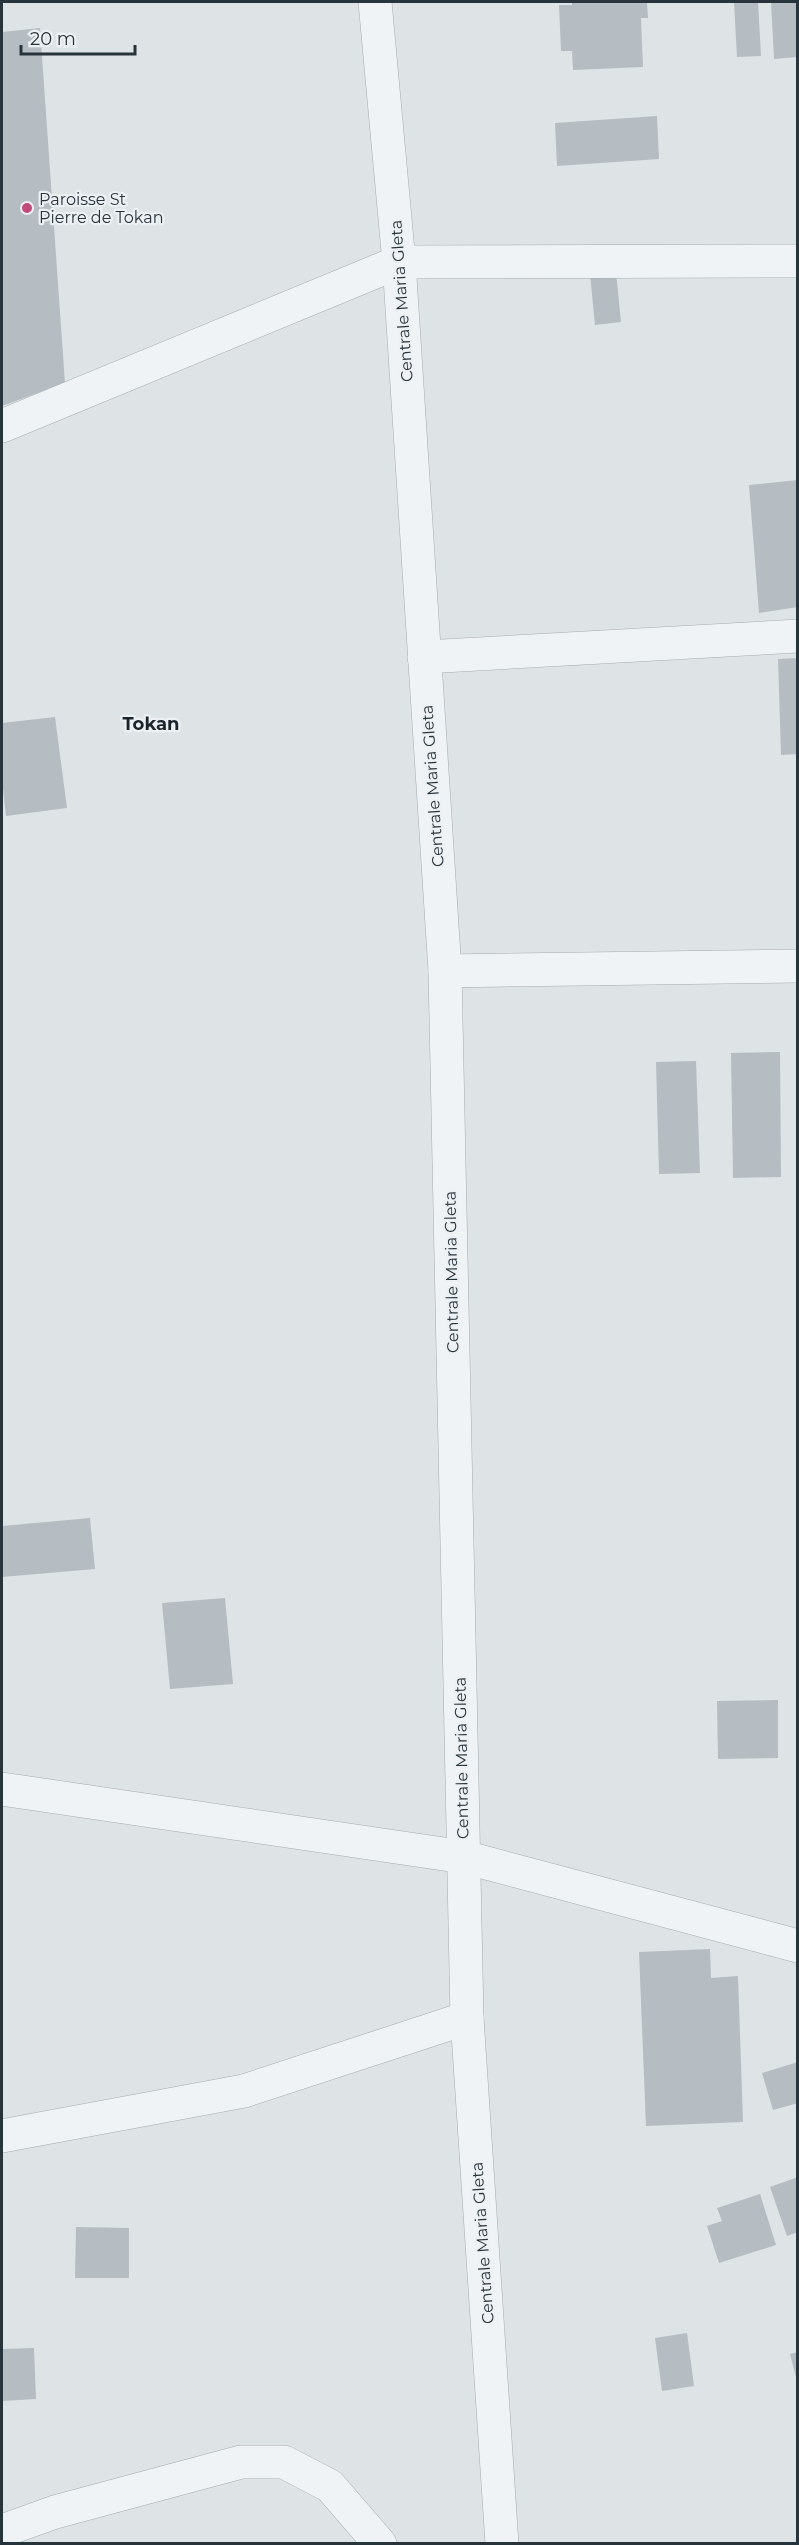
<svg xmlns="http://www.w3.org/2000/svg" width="799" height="2545" font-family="Montserrat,sans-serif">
  <rect width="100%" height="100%" fill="#dee3e6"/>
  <!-- building -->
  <g fill="#b5bdc2">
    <path d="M572,2H647L648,18H641L643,67L573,70L572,51H561L559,5H572Z"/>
    <path d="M734,2H758L761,56L737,57Z"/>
    <path d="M771,2H798V57L774,59Z"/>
    <path d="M40,28L65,383L2,406V32Z"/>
    <path d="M657,116L659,159L557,166L555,123Z"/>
    <path d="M616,272L621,322L595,325L590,274Z"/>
    <path d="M798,480V607L759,613L749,485Z"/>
    <path d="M798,658V754L781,755L778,659Z"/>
    <path d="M55,717L67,808L6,816L2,779V723Z"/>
    <path d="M780,1052L781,1177L733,1178L731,1053Z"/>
    <path d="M696,1061L700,1173L659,1174L656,1062Z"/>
    <path d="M90,1518L95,1569L2,1577V1526Z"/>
    <path d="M225,1598L233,1684L170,1689L162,1603Z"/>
    <path d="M778,1700V1758L718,1759L717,1701Z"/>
    <path d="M710,1949L711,1978L738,1976L743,2122L646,2126L639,1952Z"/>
    <path d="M798,2062V2103L773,2110L762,2073Z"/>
    <path d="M798,2177V2232L787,2236L770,2187Z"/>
    <path d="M760,2194L776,2245L719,2263L707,2226L722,2221L717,2208Z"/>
    <path d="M76,2227L129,2228V2278H75Z"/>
    <path d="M687,2333L694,2386L662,2391L655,2338Z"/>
    <path d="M34,2348L36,2399L2,2401V2349Z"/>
    <path d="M798,2352V2381H797L790,2354Z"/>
  </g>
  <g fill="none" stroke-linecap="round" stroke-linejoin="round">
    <!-- minor casing -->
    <g stroke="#a4abaf" stroke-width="34">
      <g id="minor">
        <path d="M375,2L399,262L445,971L467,2018L502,2544"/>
        <path d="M2,426L399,262L798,261"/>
        <path d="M424,657L798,636"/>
        <path d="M445,971L798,966"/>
        <path d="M2,1789L464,1857L798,1946"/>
        <path d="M2,2136L244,2091L467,2018"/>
        <path d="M2,2531L55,2512L241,2462H284L330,2486L380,2544"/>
      </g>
    </g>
    <!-- minor -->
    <use href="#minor" stroke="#f0f3f5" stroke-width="33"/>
  </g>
  <!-- markers -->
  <circle fill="#c14c7b" stroke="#edf1f4" stroke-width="2" cx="27" cy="208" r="6"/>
  <g text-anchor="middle" stroke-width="4.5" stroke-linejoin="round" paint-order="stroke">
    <!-- poi labels -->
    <g font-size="16" fill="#28343b" stroke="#edf1f4" text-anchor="start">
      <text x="39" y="205">Paroisse St<tspan x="39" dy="18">Pierre de Tokan</tspan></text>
    </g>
    <!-- street labels -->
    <g font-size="16" fill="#28343b" stroke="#edf1f4">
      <text transform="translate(401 301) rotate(-94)" y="6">Centrale Maria Gleta</text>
      <text transform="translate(432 786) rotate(-94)" y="6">Centrale Maria Gleta</text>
      <text transform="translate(451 1272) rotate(-91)" y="6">Centrale Maria Gleta</text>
      <text transform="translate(461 1758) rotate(-91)" y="6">Centrale Maria Gleta</text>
      <text transform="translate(482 2243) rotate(-94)" y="6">Centrale Maria Gleta</text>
    </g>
    <!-- neighbourhood labels -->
    <g font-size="18" font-weight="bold" fill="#1b252c" stroke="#edf1f4">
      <text x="151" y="730">Tokan</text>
    </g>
  </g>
  <!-- border -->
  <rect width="799" height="2545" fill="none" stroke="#28343b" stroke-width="6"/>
  <!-- scale -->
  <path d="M21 45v9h114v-9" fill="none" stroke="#28343b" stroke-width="3"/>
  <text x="30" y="45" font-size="18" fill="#28343b" stroke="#edf1f4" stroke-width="4.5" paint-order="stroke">20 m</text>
</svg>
